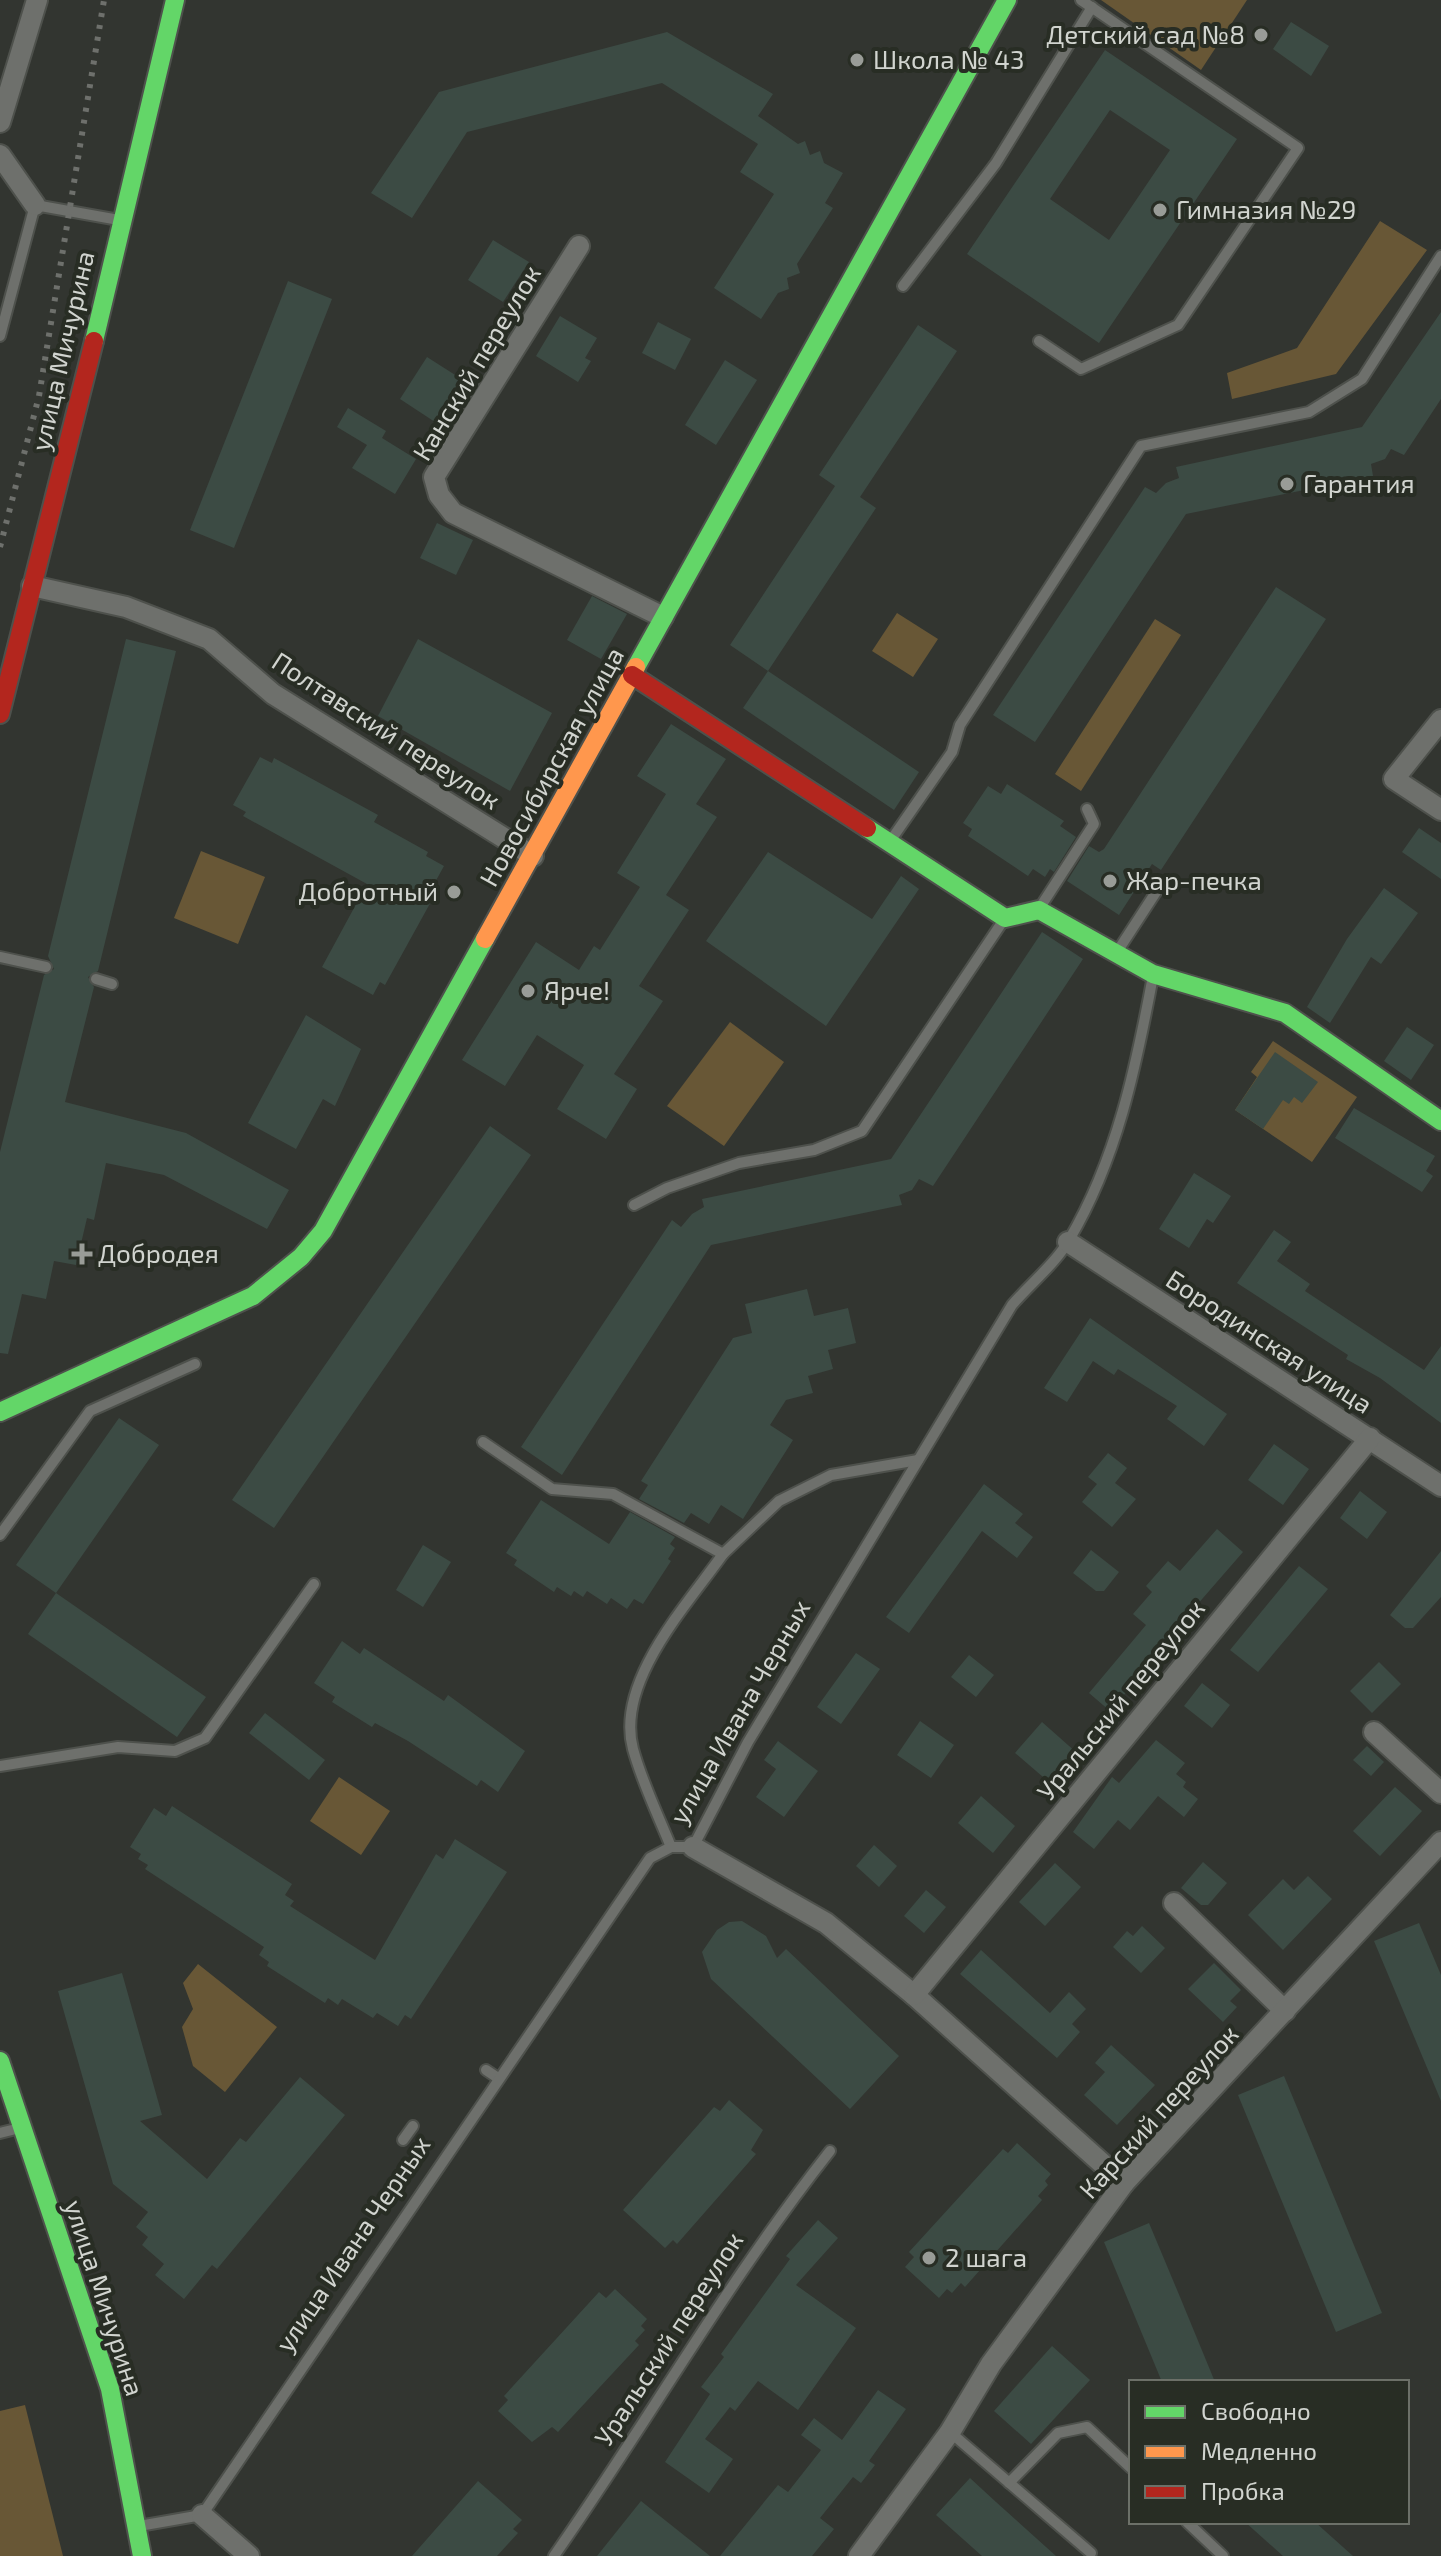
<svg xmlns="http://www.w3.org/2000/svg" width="1441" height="2556" font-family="'Exo 2',sans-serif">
  <rect width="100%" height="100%" fill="#323530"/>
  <!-- green -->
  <g fill="#685736">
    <path d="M1101,0H1247L1201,70Z"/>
    <path d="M1380,221L1427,250L1336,374L1232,399L1227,373L1297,348Z"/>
    <path d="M897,613L938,639L913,677L872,651Z"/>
    <path d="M1155,619L1181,635L1081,791L1055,774Z"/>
    <path d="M201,851L265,877L238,944L174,918Z"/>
    <path d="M730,1022L784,1062L724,1146L667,1106Z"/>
    <path d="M1273,1041L1357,1097L1312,1162L1235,1110L1257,1077L1251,1072Z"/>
    <path d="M339,1777L390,1811L361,1855L310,1821Z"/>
    <path d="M198,1964L277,2027L225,2092L193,2066L182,2027L193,2009L183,1983Z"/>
    <path d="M25,2405L63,2556H0V2411Z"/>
  </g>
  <!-- building -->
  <g fill="#3c4b44" fill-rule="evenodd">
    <path d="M1291,22L1329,46L1311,76L1273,49Z"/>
    <path d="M667,32L773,94L758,116L798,144L805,141L810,155L820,151L824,163L843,173L825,203L833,208L797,264L800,273L787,278L789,289L778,293L761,319L714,288L774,194L740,172L758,144L662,83L467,132L412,218L371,193L439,92Z"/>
    <path d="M1105,50L1237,139L1099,343L967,254ZM1110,110L1170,150L1109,240L1050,199Z"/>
    <path d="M493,240L529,262L503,302L468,280Z"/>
    <path d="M288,281L332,299L234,548L190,530Z"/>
    <path d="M1441,312V399L1404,455L1391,449L1385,459L1371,464L1373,476L1186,514L1035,742L993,715L1145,487L1156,493L1166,483L1179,478L1176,467L1362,427Z"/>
    <path d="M560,316L597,338L585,358L591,361L578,382L536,356Z"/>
    <path d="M658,322L691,339L675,370L642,353Z"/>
    <path d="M918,325L957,351L860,497L876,508L768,671L730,645L835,486L819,475Z"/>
    <path d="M427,357L463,380L435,422L400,399Z"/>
    <path d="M725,360L757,380L716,445L685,425Z"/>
    <path d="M348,408L386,431L382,438L416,459L395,494L352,468L367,445L337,427Z"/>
    <path d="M437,523L473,540L456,575L420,558Z"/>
    <path d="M1276,587L1326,619L1161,870L1152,864L1119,915L1067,881L1089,846L1099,852L1104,849Z"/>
    <path d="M592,596L627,614L601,659L567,640Z"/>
    <path d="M126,639L176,651L98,971L88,977L94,987L65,1102L186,1133L289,1190L267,1229L164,1175L106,1163L94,1220L87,1218L76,1265L54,1261L46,1299L22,1294L8,1354L0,1353V1152L44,975L54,969L48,956Z"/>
    <path d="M418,639L552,713L510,791L378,716Z"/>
    <path d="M768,671L919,772L894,810L743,708Z"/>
    <path d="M671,724L726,759L696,804L717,817L666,895L689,910L639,986L663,1001L614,1074L637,1089L606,1139L557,1109L584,1065L537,1035L505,1086L462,1060L536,942L579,970L594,946L600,950L640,887L617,873L666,794L637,776Z"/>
    <path d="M260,757L272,763L274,758L378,815L374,822L428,852L426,856L444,866L433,886L438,889L385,985L380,982L373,995L322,967L367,884L243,816L246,812L233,805Z"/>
    <path d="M1007,784L1064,821L1060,826L1076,837L1054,872L1050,869L1045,877L1033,869L1028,876L968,836L972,829L963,823L988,786L1001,794Z"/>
    <path d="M1419,828L1441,843V879L1402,852Z"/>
    <path d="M768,852L872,919L901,876L919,889L826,1026L706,941Z"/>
    <path d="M1384,888L1418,913L1381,964L1371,957L1330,1023L1307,1007L1347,939Z"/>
    <path d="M1042,932L1083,959L933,1186L919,1179L912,1190L899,1195L902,1205L711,1245L562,1475L521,1447L672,1220L681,1227L692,1214L704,1207L702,1199L891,1159Z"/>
    <path d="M306,1015L361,1049L335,1106L323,1099L296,1149L248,1123Z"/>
    <path d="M1407,1027L1434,1045L1411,1080L1384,1061Z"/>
    <path d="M1275,1052L1318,1082L1302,1103L1294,1097L1289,1104L1283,1100L1263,1129L1235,1110Z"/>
    <path d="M1354,1108L1435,1156L1426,1171L1433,1176L1422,1192L1335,1138Z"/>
    <path d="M490,1126L531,1155L274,1528L232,1500Z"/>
    <path d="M1194,1173L1231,1196L1213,1223L1207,1219L1189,1248L1159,1229Z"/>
    <path d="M1274,1230L1291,1242L1277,1261L1310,1284L1305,1291L1424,1370L1441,1346V1423L1380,1378L1346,1359L1348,1355L1237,1283Z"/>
    <path d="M807,1289L814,1316L848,1308L856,1343L828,1350L833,1369L808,1376L813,1393L786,1400L770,1425L793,1440L743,1519L721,1505L709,1524L691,1513L684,1523L639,1499L648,1485L641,1481L733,1338L752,1333L745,1304Z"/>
    <path d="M1090,1318L1227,1414L1204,1446L1167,1419L1177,1406L1118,1369L1114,1375L1093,1361L1067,1402L1044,1388Z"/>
    <path d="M119,1418L159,1445L56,1593L16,1565Z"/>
    <path d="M1274,1444L1309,1469L1283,1505L1248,1480Z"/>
    <path d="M1108,1453L1127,1468L1115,1483L1136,1499L1112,1527L1082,1502L1097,1484L1088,1477Z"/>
    <path d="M984,1484L1023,1514L1015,1523L1033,1537L1017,1558L982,1531L909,1633L886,1617Z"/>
    <path d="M1360,1491L1387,1512L1367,1539L1340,1518Z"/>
    <path d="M541,1500L609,1544L630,1512L675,1537L670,1544L675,1548L668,1559L671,1561L643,1604L634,1599L627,1609L611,1598L607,1604L587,1591L583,1597L574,1591L571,1596L557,1587L554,1592L514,1565L517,1560L506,1553Z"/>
    <path d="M1217,1529L1243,1552L1156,1652L1159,1654L1110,1711L1089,1693L1146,1625L1133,1614L1152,1592L1146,1586L1168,1561L1180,1571Z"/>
    <path d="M423,1545L451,1562L423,1607L396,1590Z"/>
    <path d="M1091,1550L1119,1572L1104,1591H1096L1073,1573Z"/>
    <path d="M1441,1551V1597L1413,1628H1405L1390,1615Z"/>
    <path d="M1299,1566L1328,1589L1258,1672L1230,1650Z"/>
    <path d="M56,1593L206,1697L177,1737L28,1634Z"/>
    <path d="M342,1641L360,1654L364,1648L444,1701L448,1695L525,1751L498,1792L481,1780L477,1786L408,1741L375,1723L372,1727L332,1702L335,1697L314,1683Z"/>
    <path d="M856,1653L880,1669L841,1724L817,1707Z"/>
    <path d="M969,1655L994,1675L976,1697L951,1677Z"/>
    <path d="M1379,1662L1401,1684L1372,1713L1350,1691Z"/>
    <path d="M1202,1683L1230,1705L1212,1728L1184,1706Z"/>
    <path d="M265,1713L325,1760L309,1780L249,1733Z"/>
    <path d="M920,1721L954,1745L931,1778L897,1755Z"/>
    <path d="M1042,1722L1077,1753L1050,1783L1015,1753Z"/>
    <path d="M1156,1740L1185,1763L1176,1774L1186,1782L1183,1787L1198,1799L1184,1817L1158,1796L1130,1830L1118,1820L1094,1849L1073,1832L1112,1777L1119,1783Z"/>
    <path d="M778,1741L818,1771L784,1817L756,1797L776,1769L764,1760Z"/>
    <path d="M1367,1746L1384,1762L1371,1776L1353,1760Z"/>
    <path d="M1395,1787L1422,1811L1380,1856L1353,1831Z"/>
    <path d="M981,1796L1015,1826L993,1853L958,1823Z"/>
    <path d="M172,1806L292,1884L285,1895L294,1901L290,1906L375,1960L436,1854L443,1859L455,1839L507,1872L411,2019L405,2015L398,2026L377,2013L373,2018L342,1999L338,2005L328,1998L325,2003L267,1966L269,1962L259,1955L264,1947L145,1869L148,1865L138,1859L141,1854L130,1847L154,1808L166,1816Z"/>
    <path d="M874,1845L897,1866L879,1887L856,1866Z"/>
    <path d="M1203,1862L1227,1883L1208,1905H1201L1181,1888Z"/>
    <path d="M1055,1863L1081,1887L1045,1926L1019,1902Z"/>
    <path d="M1308,1876L1332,1899L1283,1950L1248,1915L1283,1879L1294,1890Z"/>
    <path d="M926,1890L946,1907L924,1933L904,1916Z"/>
    <path d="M742,1921L766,1936L777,1958L786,1949L899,2056L850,2109L711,1979L702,1952L717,1930L729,1922Z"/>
    <path d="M1419,1923L1441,1975V2101L1374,1941Z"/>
    <path d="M1142,1926L1165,1948L1141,1973L1113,1947L1127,1931L1133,1936Z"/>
    <path d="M981,1950L1050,2013L1069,1992L1086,2009L1072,2024L1080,2032L1057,2058L960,1974Z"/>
    <path d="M1214,1963L1241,1990L1230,2001L1237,2007L1223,2022L1188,1989Z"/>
    <path d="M122,1973L162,2115L140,2121L207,2179L240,2138L246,2142L300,2077L345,2115L217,2269L212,2265L184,2299L155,2275L164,2264L142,2245L148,2237L136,2227L148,2212L113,2184L58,1991Z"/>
    <path d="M1111,2045L1155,2085L1117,2125L1084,2095L1105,2072L1095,2063Z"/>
    <path d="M1284,2076L1382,2313L1336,2332L1238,2095Z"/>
    <path d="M729,2100L763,2130L751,2150L756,2154L677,2244L673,2240L665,2248L623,2210L714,2107L720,2111Z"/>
    <path d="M1017,2143L1051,2174L1045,2181L1048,2185L1038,2196L1042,2200L965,2287L961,2283L952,2293L947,2289L939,2298L905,2267L914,2257L909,2252L1003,2149L1008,2153Z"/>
    <path d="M818,2220L838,2238L796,2285L856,2328L798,2410L758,2381L735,2411L730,2407L705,2439L733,2459L709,2493L665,2462L710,2394L701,2387L724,2357L721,2354L790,2259L786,2256Z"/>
    <path d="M1149,2223L1180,2297L1215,2382H1162L1104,2242Z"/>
    <path d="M615,2289L647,2319L641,2326L645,2330L635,2341L639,2345L558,2432L552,2427L532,2442L498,2411L508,2400L504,2396L599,2292L606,2298Z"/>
    <path d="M1052,2346L1090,2380L1031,2444L994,2411Z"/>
    <path d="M878,2390L906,2409L869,2461L875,2465L861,2483L853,2477L820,2518L834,2529L812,2556H720L778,2485L788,2492L821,2450L801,2435L814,2418L842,2440Z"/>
    <path d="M970,2478L996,2502L1056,2556H982L936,2515Z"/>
    <path d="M478,2481L522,2520L513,2529L518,2533L497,2556H412Z"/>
    <path d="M641,2501L710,2556H597Z"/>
    <path d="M1245,2522H1315L1353,2556H1283Z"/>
  </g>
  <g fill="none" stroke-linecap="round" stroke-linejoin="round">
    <!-- lane casing -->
    <g stroke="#4e514c" stroke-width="14">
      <g id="lane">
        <path d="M903,286L996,163L1092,7"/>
        <path d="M0,336L35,205L119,220"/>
        <path d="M1039,341L1081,369L1178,325L1298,148L1081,0"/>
        <path d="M891,840L952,752L960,725L1141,446L1309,412L1362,379L1441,256"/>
        <path d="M1039,909L1094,824L1087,809"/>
        <path d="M1117,952L1158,889"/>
        <path d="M0,957L46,967"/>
        <path d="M96,979L112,984"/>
        <path d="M634,1205L667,1188L739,1163L814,1150L862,1131L1003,921"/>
        <path d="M483,1442L552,1489L613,1494L723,1554L779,1501L831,1475L918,1460"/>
        <path d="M0,1535L90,1411L195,1364"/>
        <path d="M0,1766L118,1747L175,1751L205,1738L314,1584"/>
        <path d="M671,1847C658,1815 642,1782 633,1749C615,1682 687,1605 723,1554"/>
        <path d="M486,2070L498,2078"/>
        <path d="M0,2133L20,2128"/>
        <path d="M403,2140L413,2126"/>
        <path d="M950,2432L1091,2553"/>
        <path d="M1009,2483L1058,2433L1087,2427L1131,2468"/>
        <path d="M1187,2522L1223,2556"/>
        <path d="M139,2526L202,2515L650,1858L671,1847H693L748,1742L1012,1305C1030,1284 1056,1263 1069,1240C1117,1159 1136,1067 1153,976"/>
        <path d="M554,2556C647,2423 729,2279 830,2151"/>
      </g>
    </g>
    <!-- street casing -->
    <g stroke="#4e514c" stroke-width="24">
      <g id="street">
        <path d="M0,122L37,0"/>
        <path d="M0,155L35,205"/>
        <path d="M579,246L434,477L439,495L453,513L663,617"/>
        <path d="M32,586L126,607L209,639L273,694L533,856"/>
        <path d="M1441,720L1394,779L1441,810"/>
        <path d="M1068,1242L1441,1486"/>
        <path d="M1374,1732L1441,1793"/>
        <path d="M693,1847L826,1923L914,1995L1124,2183"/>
        <path d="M1174,1903L1285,2011"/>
        <path d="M914,1995L1370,1438"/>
        <path d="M202,2515L249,2556"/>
        <path d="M859,2556L950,2432L991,2364L1124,2183L1441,1842"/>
      </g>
    </g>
    <!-- fast casing -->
    <g stroke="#4e514c" stroke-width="22">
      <g id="fast">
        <path d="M94,341L175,0"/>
        <path d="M636,667L1007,0"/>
        <path d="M867,828L1005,918L1039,910L1153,974L1285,1013L1441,1121"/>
        <path d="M0,1412L253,1296L301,1257L323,1231L485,939"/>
        <path d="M0,2061L110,2389L142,2556"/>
      </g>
    </g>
    <!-- slow casing -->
    <g stroke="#4e514c" stroke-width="22">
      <path id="slow" d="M485,939L636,667"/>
    </g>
    <!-- jam casing -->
    <g stroke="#4e514c" stroke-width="22">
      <g id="jam">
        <path d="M632,675L867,828"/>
        <path d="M0,714L94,341"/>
      </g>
    </g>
    <!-- lane -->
    <use href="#lane" stroke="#6e706c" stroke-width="10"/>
    <!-- street -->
    <use href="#street" stroke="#6e706c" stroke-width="20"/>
    <!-- fast -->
    <use href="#fast" stroke="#63d668" stroke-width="18"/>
    <!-- slow -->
    <use href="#slow" stroke="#ff974d" stroke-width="18"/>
    <!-- jam -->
    <use href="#jam" stroke="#b3261e" stroke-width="18"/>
    <!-- rail -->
    <path stroke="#6e706c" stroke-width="6" stroke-dasharray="4 8" stroke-linecap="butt" d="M0,547L39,396L104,0"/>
  </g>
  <!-- markers -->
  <g fill="#999c97" stroke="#282d24" stroke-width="3">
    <circle cx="1261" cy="35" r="8"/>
    <circle cx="857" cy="60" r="8"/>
    <circle cx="1160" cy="210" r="8"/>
    <circle cx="1287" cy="484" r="8"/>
    <circle cx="1110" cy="881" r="8"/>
    <circle cx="454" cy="892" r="8"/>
    <circle cx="528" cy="991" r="8"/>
    <path d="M78 1242h8v8h8v8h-8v8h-8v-8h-8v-8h8z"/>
    <circle cx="929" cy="2258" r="8"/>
  </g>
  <g text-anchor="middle" stroke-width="8" stroke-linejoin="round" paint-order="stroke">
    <!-- poi labels -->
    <g font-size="26" fill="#d1d4cf" stroke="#282d24" text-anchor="start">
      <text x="1245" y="44" text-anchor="end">Детский сад №8</text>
      <text x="873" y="69">Школа № 43</text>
      <text x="1176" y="219">Гимназия №29</text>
      <text x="1303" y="493">Гарантия</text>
      <text x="1126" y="890">Жар-печка</text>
      <text x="438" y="901" text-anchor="end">Добротный</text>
      <text x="544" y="1000">Ярче!</text>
      <text x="98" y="1263">Добродея</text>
      <text x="945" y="2267">2 шага</text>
    </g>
    <!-- street labels -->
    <g font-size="26" fill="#d1d4cf" stroke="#282d24">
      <text transform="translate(63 351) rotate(-77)" y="9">улица Мичурина</text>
      <text transform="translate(477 363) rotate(-59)" y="9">Канский переулок</text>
      <text transform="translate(386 731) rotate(33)" y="9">Полтавский переулок</text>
      <text transform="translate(552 767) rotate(-61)" y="9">Новосибирская улица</text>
      <text transform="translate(1269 1342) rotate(33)" y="9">Бородинская улица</text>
      <text transform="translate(1121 1700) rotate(-51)" y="9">Уральский переулок</text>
      <text transform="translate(740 1712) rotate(-60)" y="9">улица Ивана Черных</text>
      <text transform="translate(1159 2112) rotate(-48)" y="9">Карский переулок</text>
      <text transform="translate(353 2244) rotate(-56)" y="9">улица Ивана Черных</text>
      <text transform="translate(104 2298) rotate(72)" y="9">улица Мичурина</text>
      <text transform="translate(669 2339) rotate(-57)" y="9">Уральский переулок</text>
    </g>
  </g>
  <!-- legend -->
  <rect x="1129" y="2380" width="280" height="144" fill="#282d24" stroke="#6c7068" stroke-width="2"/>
  <rect x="1145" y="2406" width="40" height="12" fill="#63d668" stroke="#6c7068" stroke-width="2"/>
  <text x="1201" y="2420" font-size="24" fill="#d1d4cf">Свободно</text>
  <rect x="1145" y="2446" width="40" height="12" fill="#ff974d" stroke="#6c7068" stroke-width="2"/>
  <text x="1201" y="2460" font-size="24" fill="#d1d4cf">Медленно</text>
  <rect x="1145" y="2486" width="40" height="12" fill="#b3261e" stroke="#6c7068" stroke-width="2"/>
  <text x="1201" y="2500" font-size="24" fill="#d1d4cf">Пробка</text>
</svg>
